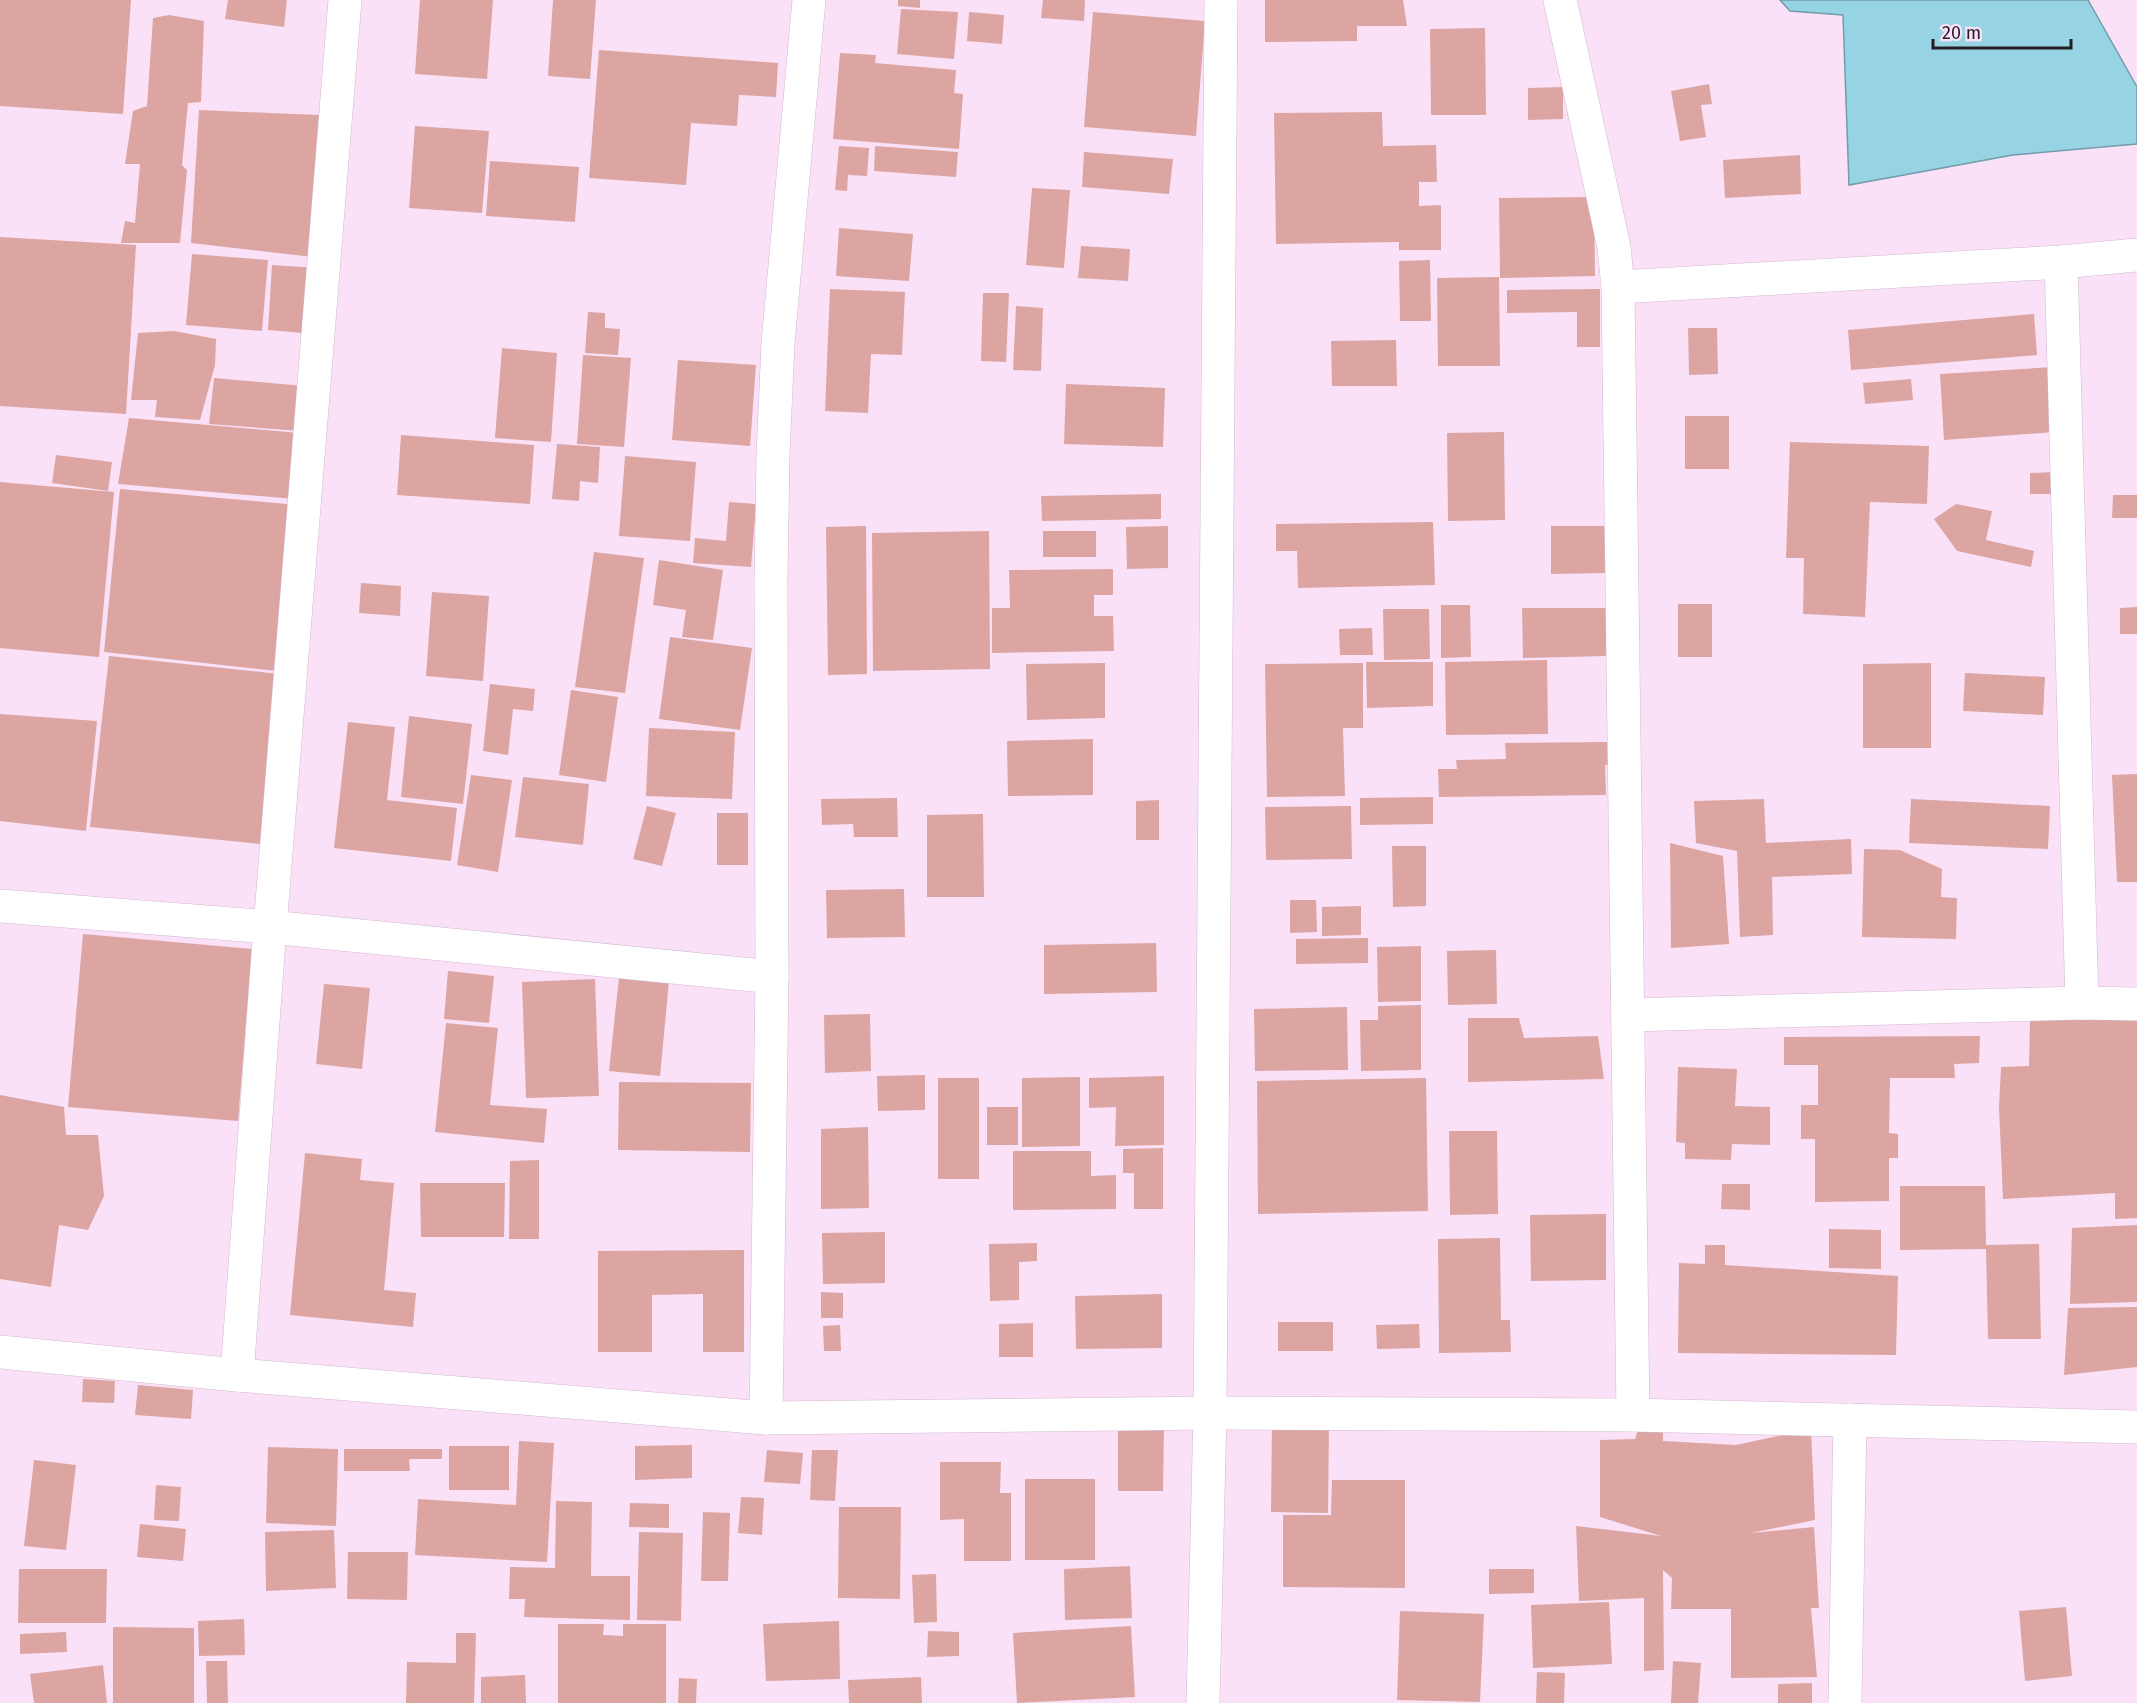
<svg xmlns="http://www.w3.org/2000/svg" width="2137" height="1703" font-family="'Fira Sans',sans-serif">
  <rect width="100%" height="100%" fill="#fae1f8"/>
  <!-- water -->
  <path fill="#96d3e3" stroke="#749caa" stroke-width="1.5" d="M1780,0H2088L2137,87V144L2013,155L1849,185L1843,15L1790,11Z"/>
  <!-- building -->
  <g fill="#dca5a2">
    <path d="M0,0H131L123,114L0,106Z"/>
    <path d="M228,0H287L284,27L225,19Z"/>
    <path d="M420,0H493L487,79L415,74Z"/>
    <path d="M553,0H596L590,79L548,76Z"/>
    <path d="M898,0H920V8L898,6Z"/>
    <path d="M1043,0H1085L1084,21L1041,18Z"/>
    <path d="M1265,0H1403L1407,26H1357V41L1265,42Z"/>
    <path d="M901,9L958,12L954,59L897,54Z"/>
    <path d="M969,12L1004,15L1002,44L967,41Z"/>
    <path d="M1093,12L1205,21L1196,136L1084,127Z"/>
    <path d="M169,15L204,21L201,102L188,103L182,165L187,170L180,243H121L125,221L135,223L140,164H125L133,111L147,106L153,18Z"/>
    <path d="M1485,28L1486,115H1431L1430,29Z"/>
    <path d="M599,50L778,63L776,97L739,95L737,126L691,123L686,185L589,178Z"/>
    <path d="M840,53L876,55L875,63L956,70L954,93L963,94L959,149L833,139Z"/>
    <path d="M1709,84L1712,104L1701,105L1706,137L1680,141L1671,91Z"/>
    <path d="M1563,87V119L1528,120V88Z"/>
    <path d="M199,110L319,115L313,257L191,243Z"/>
    <path d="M1382,112L1383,146L1436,145L1437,182H1419V206L1441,205V250H1399V242L1276,244L1274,113Z"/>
    <path d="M415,126L489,131L482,213L409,208Z"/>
    <path d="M839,146L869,148L867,176L848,175L847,191L835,190Z"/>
    <path d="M875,146L958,152L956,177L874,171Z"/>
    <path d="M1084,152L1173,159L1169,194L1082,187Z"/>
    <path d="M1800,155L1801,194L1725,198L1723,160Z"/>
    <path d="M490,161L579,167L575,222L486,216Z"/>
    <path d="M1032,188L1070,190L1064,268L1026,265Z"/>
    <path d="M1594,197L1595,276L1500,278L1499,198Z"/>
    <path d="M839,228L913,234L909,281L836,276Z"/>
    <path d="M0,237L136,245L126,414L0,406Z"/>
    <path d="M1081,246L1130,249L1128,281L1078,278Z"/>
    <path d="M192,254L268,260L262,331L186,325Z"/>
    <path d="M1430,260L1431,321H1400L1399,261Z"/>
    <path d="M272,265L318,268L314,334L268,330Z"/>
    <path d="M1499,277L1500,366H1438L1437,278Z"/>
    <path d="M830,289L905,292L902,355L871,354L868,413L825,411Z"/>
    <path d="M1600,289V347H1577V312L1507,313V290Z"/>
    <path d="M983,293H1009L1006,362L981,361Z"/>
    <path d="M1016,306L1043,308L1041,371L1013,370Z"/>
    <path d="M588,312L605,313V328L620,329L618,355L585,353Z"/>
    <path d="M2034,314L2037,355L1851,370L1848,330Z"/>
    <path d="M1688,328H1717L1718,374L1689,375Z"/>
    <path d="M174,331L216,339L215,365L200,420L155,417L157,400H131L138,333Z"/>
    <path d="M1396,340L1397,386H1332L1331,341Z"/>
    <path d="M502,348L557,353L551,442L495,438Z"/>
    <path d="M583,355L631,358L624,447L577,444Z"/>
    <path d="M678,360L756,365L750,446L672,440Z"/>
    <path d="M2052,367L2055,432L1944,440L1940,374Z"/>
    <path d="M214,378L304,386L300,431L209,424Z"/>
    <path d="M1911,379L1913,400L1865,404L1863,383Z"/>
    <path d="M1066,384L1165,388L1163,447L1064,444Z"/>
    <rect x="1685" y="416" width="44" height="53"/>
    <path d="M129,418L299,433L295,499L118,484Z"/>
    <path d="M1504,432L1505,520L1448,521L1447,433Z"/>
    <path d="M401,435L534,445L530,504L397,495Z"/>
    <path d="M1790,442L1929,446L1927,504L1870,502L1865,617L1803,614L1804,558H1786Z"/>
    <path d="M557,444L600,447L598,483L580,481L579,501L552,499Z"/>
    <path d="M56,455L112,462L108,491L52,483Z"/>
    <path d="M625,456L696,462L690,541L619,536Z"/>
    <path d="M2054,472L2055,494H2030V473Z"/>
    <path d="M0,482L114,492L99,657L0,648Z"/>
    <path d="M120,489L298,505L277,671L104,652Z"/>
    <path d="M1161,494V519L1042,521L1041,496Z"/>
    <path d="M2113,495H2137V518H2112Z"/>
    <path d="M729,502L756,504L751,567L693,563L695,538L726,541Z"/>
    <path d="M1956,504L1992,511L1986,540L2034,551L2031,567L1957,551L1934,519Z"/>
    <path d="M1433,522L1435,585L1298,588L1297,551H1276V524Z"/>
    <path d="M866,526L867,674L828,675L826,527Z"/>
    <path d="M1168,526V568L1127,569L1126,527Z"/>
    <path d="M1551,526H1609V573L1551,574Z"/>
    <path d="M989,531L990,669L873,671L872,533Z"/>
    <rect x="1043" y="531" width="53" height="26"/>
    <path d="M594,552L644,558L625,693L575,687Z"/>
    <path d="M659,560L723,570L713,640L682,637L686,610L653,605Z"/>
    <path d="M1113,569V595H1094V616H1113L1114,651L992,653V608H1010L1009,570Z"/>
    <path d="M361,583L401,586L400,616L359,613Z"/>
    <path d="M432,592L489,596L483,681L426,676Z"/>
    <rect x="1678" y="604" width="34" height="53"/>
    <path d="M1441,605H1470L1471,657L1441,658Z"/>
    <path d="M2137,607V634H2120V608Z"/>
    <path d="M1522,608H1606L1607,656L1523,658Z"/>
    <path d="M1383,609H1429L1430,659L1384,660Z"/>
    <path d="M1372,628L1373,655H1340L1339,629Z"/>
    <path d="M670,637L752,648L740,730L659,719Z"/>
    <path d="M109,656L279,674L260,844L90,827Z"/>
    <path d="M1547,660L1548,734L1446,735L1445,662Z"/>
    <path d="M1366,662H1433V706L1367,708Z"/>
    <path d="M1105,663V718L1027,720L1026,664Z"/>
    <path d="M1363,663V728H1343L1345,796L1267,797L1265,664Z"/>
    <path d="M1931,663V748H1863V664Z"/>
    <path d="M1965,673L2045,677L2043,715L1963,711Z"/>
    <path d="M490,684L535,689L533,711L513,709L508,755L483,751Z"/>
    <path d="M571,690L618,697L606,782L559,775Z"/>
    <path d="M0,714L97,721L86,831L0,821Z"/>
    <path d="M409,716L472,724L463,804L401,797Z"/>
    <path d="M348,722L395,727L387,800L457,808L451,861L334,848Z"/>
    <path d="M649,728L735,732L732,799L646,796Z"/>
    <path d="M1093,739V795L1008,796L1007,741Z"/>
    <path d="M1611,742V765H1605L1606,795L1439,797L1438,769H1457L1456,760L1506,759L1505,743Z"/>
    <path d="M2137,774V882H2117L2112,775Z"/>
    <path d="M471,775L512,780L498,872L457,865Z"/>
    <path d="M523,777L589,784L583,845L515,837Z"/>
    <path d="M1433,797V824L1360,825V798Z"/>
    <path d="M897,798L898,837H854L853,824L822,825L821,799Z"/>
    <path d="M1764,799L1766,843L1851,839L1852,874L1772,877L1773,935L1740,937L1737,851L1696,843L1694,801Z"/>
    <path d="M1911,799L2050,806L2048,849L1909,843Z"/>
    <path d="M1159,800V840H1136V801Z"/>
    <path d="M647,806L676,813L662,866L633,859Z"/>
    <path d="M1351,806L1352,859L1266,860L1265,807Z"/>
    <rect x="717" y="813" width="31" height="52"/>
    <path d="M983,814L984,897H927V815Z"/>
    <path d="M1670,843L1723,856L1729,944L1671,948Z"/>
    <path d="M1392,846H1426V906L1393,907Z"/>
    <path d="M1864,849L1900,850L1942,869L1941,897L1957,898L1956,939L1862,937Z"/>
    <path d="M904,889L905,937L827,938L826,890Z"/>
    <path d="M1290,900H1316L1317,932L1290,933Z"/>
    <path d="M1361,906V935L1322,936V907Z"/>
    <path d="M83,934L252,949L238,1121L68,1107Z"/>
    <path d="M1368,938V963L1296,964V939Z"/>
    <path d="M1156,943L1157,992L1044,994V945Z"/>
    <path d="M1421,946V1001L1378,1002L1377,947Z"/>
    <path d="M1496,950L1497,1004L1448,1005L1447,951Z"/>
    <path d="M448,971L494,976L489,1023L444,1019Z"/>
    <path d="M619,977L669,981L660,1076L609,1071Z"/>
    <path d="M595,979L599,1096L526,1098L522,982Z"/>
    <path d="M324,984L370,988L362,1069L316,1064Z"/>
    <path d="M1421,1005V1070L1361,1071L1360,1020H1378V1006Z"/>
    <path d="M1347,1007L1348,1070L1255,1071L1254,1009Z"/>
    <path d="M870,1014L871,1071L825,1073L824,1015Z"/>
    <path d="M2137,1015V1218L2115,1219V1193L2003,1199L1999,1107L2001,1067L2029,1066L2030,1020Z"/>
    <path d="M1468,1018H1519L1524,1038L1598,1036L1604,1079L1468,1082Z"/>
    <path d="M446,1023L498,1028L490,1105L547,1109L544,1143L435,1132Z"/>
    <path d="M1980,1036L1979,1063L1954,1064L1955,1078H1890L1889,1133L1898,1134V1158H1889V1201L1815,1202V1139H1801V1105H1818V1065H1784V1037Z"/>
    <path d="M1678,1067L1737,1069L1735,1106L1770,1107V1145L1732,1144L1731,1160L1685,1159V1143L1676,1142Z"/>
    <path d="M925,1075V1110L878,1111L877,1076Z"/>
    <path d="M1164,1076V1145L1115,1146L1116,1107L1089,1108V1078Z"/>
    <path d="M1080,1077V1146L1022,1147V1078Z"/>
    <rect x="938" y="1078" width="41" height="101"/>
    <path d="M1426,1078L1428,1211L1258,1214L1257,1081Z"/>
    <path d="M619,1082L751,1083L750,1152L618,1150Z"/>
    <path d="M0,1095L64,1107L66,1135H98L104,1196L88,1230L59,1225L51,1287L0,1279Z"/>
    <rect x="987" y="1107" width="31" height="38"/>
    <path d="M868,1127L869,1208L821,1209V1129Z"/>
    <path d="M1449,1131H1497L1498,1214L1450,1215Z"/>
    <path d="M1163,1148V1209H1134V1173H1123V1149Z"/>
    <path d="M1013,1151H1091V1176L1116,1175V1209L1013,1210Z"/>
    <path d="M305,1153L362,1159L360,1180L394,1183L384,1290L416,1293L413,1327L290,1315Z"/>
    <path d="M539,1160V1239H509L510,1161Z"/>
    <path d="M420,1183H505L504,1237H421Z"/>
    <path d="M1722,1184H1750V1210L1721,1209Z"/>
    <path d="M1900,1186H1985L1986,1245L2039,1244L2041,1339H1988L1986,1249L1900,1250Z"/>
    <path d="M1606,1214V1280L1531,1281L1530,1215Z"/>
    <path d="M2137,1225V1302L2070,1304L2072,1228Z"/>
    <path d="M1829,1229L1881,1230V1269L1829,1268Z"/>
    <path d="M885,1232V1283L823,1284L822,1233Z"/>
    <path d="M1500,1238L1501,1320H1510L1511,1352L1439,1353L1438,1239Z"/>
    <path d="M1037,1243V1261L1019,1262V1300L990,1301L989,1244Z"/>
    <path d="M1705,1245H1725V1265L1898,1276L1896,1355L1678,1353L1679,1263L1705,1264Z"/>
    <path d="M744,1250V1352H703V1294L652,1295V1352H598V1251Z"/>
    <path d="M821,1292L843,1293V1318H821Z"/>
    <path d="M1162,1294V1348L1076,1349L1075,1296Z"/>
    <path d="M2137,1307V1367L2064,1375L2068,1308Z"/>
    <rect x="1278" y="1322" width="55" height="29"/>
    <path d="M1033,1323V1357H999V1324Z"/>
    <path d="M1419,1324L1420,1348L1377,1349L1376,1325Z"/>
    <path d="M840,1325L841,1351H824L823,1326Z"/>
    <path d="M83,1379L115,1381L114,1403L82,1402Z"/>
    <path d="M138,1385L193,1390L191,1419L135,1415Z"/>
    <path d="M1272,1419L1329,1420L1328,1513L1271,1512Z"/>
    <path d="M1118,1425H1164L1163,1491H1118Z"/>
    <path d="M1639,1427H1663V1441L1736,1445L1811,1429L1815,1520L1751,1533L1814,1527L1819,1608H1811L1817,1677L1731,1678V1609H1671L1672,1578L1663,1570L1664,1670L1644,1671V1598L1579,1601L1576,1526L1661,1536L1600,1517V1440L1635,1439Z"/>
    <path d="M519,1441L554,1443L547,1562L415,1555L418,1499L516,1505Z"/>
    <path d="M692,1445V1478L635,1480V1446Z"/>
    <rect x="449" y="1446" width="60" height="44"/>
    <path d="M268,1447L338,1449L336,1526L266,1523Z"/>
    <path d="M344,1449H442V1459H409L410,1471H344Z"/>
    <path d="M767,1450L803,1453L800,1484L764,1482Z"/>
    <path d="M812,1450H838L835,1501L810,1500Z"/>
    <path d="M34,1460L76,1465L66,1550L24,1546Z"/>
    <path d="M940,1462H1001L1000,1493H1011V1561H964V1519L940,1520Z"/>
    <rect x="1025" y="1479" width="70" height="81"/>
    <path d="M1332,1480H1405V1588L1283,1587V1515H1331Z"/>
    <path d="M156,1485L181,1487L179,1521L154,1520Z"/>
    <path d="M741,1497L764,1498L762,1535L738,1533Z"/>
    <path d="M556,1501L592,1502L591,1576H630V1620L524,1617L525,1599H509L510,1567L555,1568Z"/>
    <path d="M630,1503L669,1504V1528L629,1527Z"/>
    <path d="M839,1507H901L900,1599L838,1598Z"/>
    <path d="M703,1512L730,1513L728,1581H701Z"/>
    <path d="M140,1524L186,1529L183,1561L137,1557Z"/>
    <path d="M334,1530L336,1588L266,1591L265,1532Z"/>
    <path d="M639,1532L683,1533L681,1621L637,1620Z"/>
    <path d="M348,1552H408L407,1600L347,1599Z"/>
    <path d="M1130,1566L1132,1618L1065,1620L1064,1569Z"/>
    <path d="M19,1569H107L106,1623H18Z"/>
    <path d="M1489,1569H1534V1593L1489,1594Z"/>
    <path d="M936,1574L937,1622L914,1623L912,1575Z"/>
    <path d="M1609,1602L1612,1664L1533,1668L1531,1605Z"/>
    <path d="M2066,1607L2072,1676L2025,1681L2019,1611Z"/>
    <path d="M1400,1611L1484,1614L1480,1702L1397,1700Z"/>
    <path d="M244,1619L245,1655L199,1656L198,1621Z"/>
    <path d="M839,1621L840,1679L766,1681L763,1624Z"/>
    <path d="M558,1624H604L603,1635L623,1636V1624H666V1703H558Z"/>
    <path d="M1131,1626L1135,1697L1017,1703L1013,1633Z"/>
    <path d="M113,1627L194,1628V1703H113Z"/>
    <path d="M928,1631L959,1632V1656L927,1657Z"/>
    <path d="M66,1632L67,1652L20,1654V1634Z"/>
    <path d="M456,1633H476L474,1703H406L407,1662L456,1663Z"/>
    <path d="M206,1661H227L228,1703H207Z"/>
    <path d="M1673,1661L1701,1663L1698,1703H1671Z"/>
    <path d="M103,1665L107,1703H34L30,1674Z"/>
    <path d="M1537,1672L1565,1673L1564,1703H1536Z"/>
    <path d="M525,1675L526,1703H481V1677Z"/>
    <path d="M921,1677L922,1703H849L848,1680Z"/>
    <path d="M679,1678L697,1679L696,1703H678Z"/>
    <path d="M1812,1683V1703H1778V1684Z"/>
  </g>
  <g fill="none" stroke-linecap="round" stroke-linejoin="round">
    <!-- minor casing -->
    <g stroke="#d2b9d0" stroke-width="34">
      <g id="minor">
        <path d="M1560,0L1614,247L1618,287L1633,1415"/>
        <path d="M2061,262L2082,1003"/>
        <path d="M1618,287L2061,262L2137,255"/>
        <path d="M0,906L270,927L772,977"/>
        <path d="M1628,1015L2082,1003L2137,1004"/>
        <path d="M0,1352L237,1375L766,1418L1210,1413L1633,1415L2137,1427"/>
        <path d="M237,1375L270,927L345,0"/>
        <path d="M766,1418L772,977L771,579L773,455L778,343L809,0"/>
        <path d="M1203,1703L1210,1413L1221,0"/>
        <path d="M1845,1703L1850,1420"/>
      </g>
    </g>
    <!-- minor -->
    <use href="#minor" stroke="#fff" stroke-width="33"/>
  </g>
  <!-- scale -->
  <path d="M1933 39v9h138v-9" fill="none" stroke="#251c24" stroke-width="3"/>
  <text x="1942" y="39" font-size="18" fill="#251c24" stroke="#fae1f8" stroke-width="4.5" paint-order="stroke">20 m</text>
</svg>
